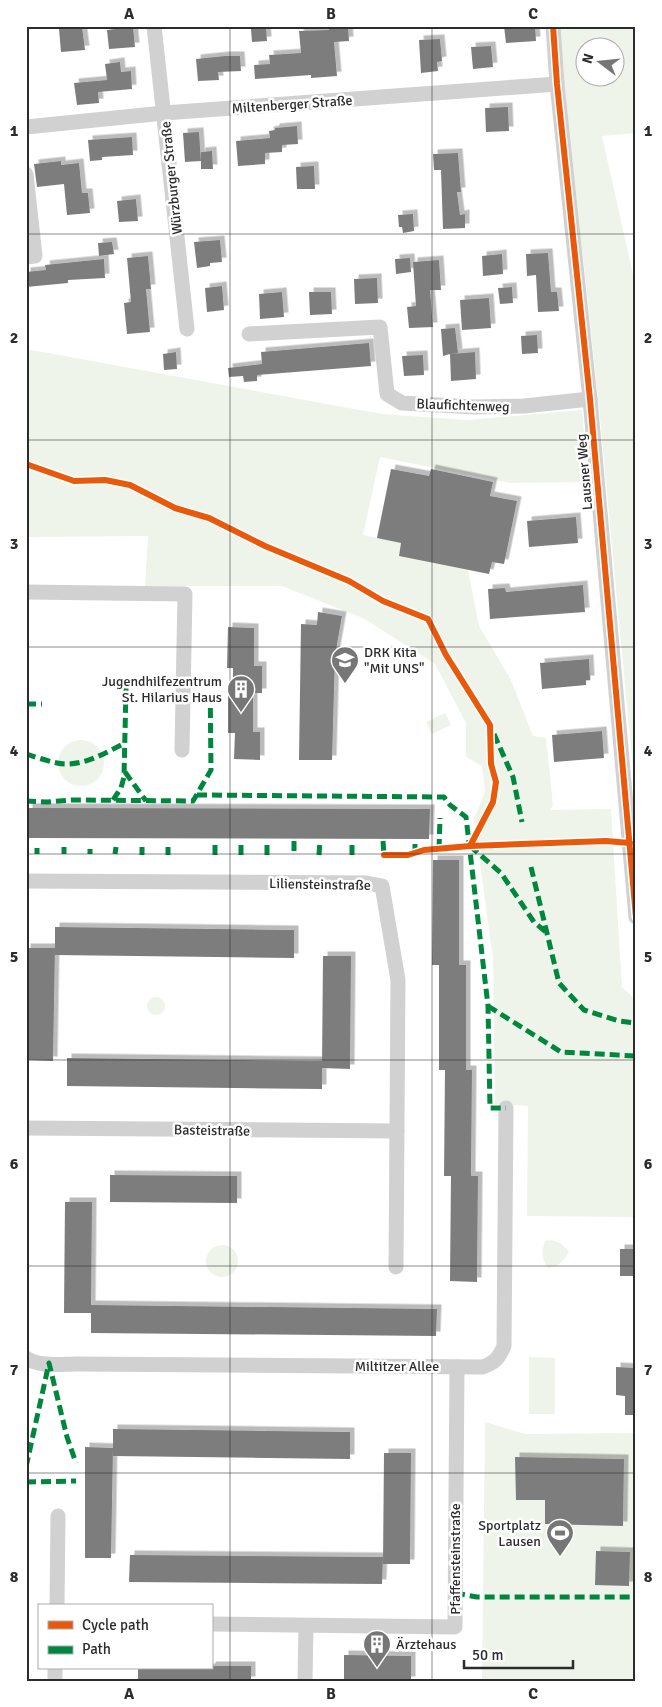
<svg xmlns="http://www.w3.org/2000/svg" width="662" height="1707" font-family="Signika,sans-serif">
  <defs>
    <filter id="shadow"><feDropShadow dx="4.5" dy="-4.5" stdDeviation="0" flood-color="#0004"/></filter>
  </defs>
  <rect width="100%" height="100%" fill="#fff"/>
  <!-- green -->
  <g fill="#eef4ea" fill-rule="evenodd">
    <path d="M560,26H636V133L602,136L636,288V802L599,408L583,255L572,181ZM584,48H614V78H584Z"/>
    <path d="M26,349L382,414L467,420L582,410L588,482L510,483L380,457L363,535L401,543L399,556L468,570L479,626L511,680L533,736L546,738L553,805L550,810L611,809L622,987L636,1000V1217L527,1216L528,1106L495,1104L493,959L474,819L485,792L482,766L466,757V723L435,664L365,619L282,586H145L148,536L26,537Z"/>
    <path d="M445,713L451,725L432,734L426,722Z"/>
    <circle cx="81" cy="763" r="23"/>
    <circle cx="156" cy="1006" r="9"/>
    <path d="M551,1240L560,1243L569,1251C564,1261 559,1266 548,1268C542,1259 541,1252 545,1241Z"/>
    <circle cx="222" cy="1261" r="16"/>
    <path d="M529,1357L555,1358V1414H529Z"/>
    <path d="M485,1422L525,1434L636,1433V1681H482Z"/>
  </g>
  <!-- building -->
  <g fill="#7d7d7d" filter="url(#shadow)">
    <path d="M348,26L349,41L334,42L337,76L311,78V75L255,79L254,65L270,64L269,55L301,53L299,31L329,30V27Z"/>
    <path d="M504,26H535L536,41L506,43Z"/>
    <path d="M82,27L85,50L61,52L59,29Z"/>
    <path d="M133,27L135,47L109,49L107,30Z"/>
    <path d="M266,27L267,41L252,42L251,29Z"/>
    <path d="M440,39L442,61L437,62L438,71L421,73L419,40Z"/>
    <path d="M491,46L493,67L473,69L471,47Z"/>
    <path d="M225,56H240L241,71L218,72L219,80L198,81L196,59Z"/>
    <path d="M120,62L121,72L131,71L132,89L98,92L99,103L77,105L74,83L107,80L105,64Z"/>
    <path d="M508,107L509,131L486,132L485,108Z"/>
    <path d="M297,126L298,144L282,145V152L265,153V164L238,166L236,141L270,138L269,131L275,130V128Z"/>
    <path d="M199,132L201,161L185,162L183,133Z"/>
    <path d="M132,137L133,155L102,157V160L90,161L88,140Z"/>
    <path d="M212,151L213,169H201V152Z"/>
    <path d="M458,153L461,192H457L460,215L465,214V228L443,229L441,170H434L433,154Z"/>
    <path d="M61,161V165L79,163L82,193H88L90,213L67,215L64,184L37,187L34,164Z"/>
    <path d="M314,166L315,189H297L296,167Z"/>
    <path d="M136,199L138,221L119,222L117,201Z"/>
    <path d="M413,214L414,231L403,233L402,227H399L398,215Z"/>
    <path d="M220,240L222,262L210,263V266L197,268L194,242Z"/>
    <path d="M112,242L114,254L99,256L98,243Z"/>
    <path d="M548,253L551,292H557L559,311L538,312L536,275L527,276L526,254Z"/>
    <path d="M502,254L503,274L483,276L482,256Z"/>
    <path d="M148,256L151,289H146L150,332L127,334L124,303L131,302L127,258Z"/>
    <path d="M410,258L411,272L396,274L395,259Z"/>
    <path d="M104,259L105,278L68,280V283L26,287V272L46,270L45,265Z"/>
    <path d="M439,260L441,290H430L433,327L409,328L407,307L416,306L413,262Z"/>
    <path d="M377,278L378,303L355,304L354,279Z"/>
    <path d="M222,286L224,310L207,312L205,288Z"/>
    <path d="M512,287L513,303L500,304L498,288Z"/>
    <path d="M282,292L284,317L260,319L259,294Z"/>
    <path d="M309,292H331L332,314L310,315Z"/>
    <path d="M489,298L491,328L462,330L460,300Z"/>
    <path d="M455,328L458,353L451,354L475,352L476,379L451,381L450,354L443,356L441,329Z"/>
    <path d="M537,335L538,353L522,354L521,336Z"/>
    <path d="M369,343L371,366L257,375V381L244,382L243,376L229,377L228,368L262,364L261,352Z"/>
    <path d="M176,352L177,369L164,370L163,354Z"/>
    <path d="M423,355L424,375L404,376L402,356Z"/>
    <path d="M391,469L429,476L431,469L493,482L490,496L517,501L504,564L492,562L489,574L399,556L401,543L377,538Z"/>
    <path d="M576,517L578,543L529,547L527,521Z"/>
    <path d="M583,585L585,612L490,619L488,589L505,588L506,592Z"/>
    <path d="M318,612L342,616L335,656L332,760H299L301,624L317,625Z"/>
    <path d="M228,627L254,628V666H262V693H253V732H260V760L234,759L235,733H228V693H233V668H227Z"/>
    <path d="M589,659L590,680H586V685L542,689L540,663Z"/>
    <path d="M602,731L604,758L554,762L552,735Z"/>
    <path d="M28,808L430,809L429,839L28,838Z"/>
    <path d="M433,860H459V965H466V1070H472L471,1176H478L477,1282L450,1281L451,1176H444L445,1070H439V965H432Z"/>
    <path d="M55,927L294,930V958L55,955Z"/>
    <path d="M26,948H55L53,1061L26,1060Z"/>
    <path d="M323,956H351L350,1069L322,1068Z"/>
    <path d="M67,1058L322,1061V1089L67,1086Z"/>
    <path d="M110,1175L237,1176V1203L110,1202Z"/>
    <path d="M65,1202H92L91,1313H64Z"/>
    <rect x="620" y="1249" width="16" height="27"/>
    <path d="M91,1305L437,1309L436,1336L91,1333Z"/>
    <path d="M616,1367L636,1368V1415H625V1396L616,1395Z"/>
    <path d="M113,1429L350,1432V1459L113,1456Z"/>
    <path d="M85,1447L113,1448L111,1558H85Z"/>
    <path d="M384,1453H411L410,1564H383Z"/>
    <path d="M515,1457L624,1459L623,1526L545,1524V1500H516Z"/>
    <path d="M596,1551L630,1552L629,1586L595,1585Z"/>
    <path d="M130,1555L383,1557L382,1584L129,1582Z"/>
    <path d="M344,1655L411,1656V1681H344Z"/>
    <path d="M211,1666H251V1681H138V1668H211Z"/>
  </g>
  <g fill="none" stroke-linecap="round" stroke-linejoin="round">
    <!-- minor -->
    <g stroke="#d1d1d1" stroke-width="15">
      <path d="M154,26L187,329"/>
      <path d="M553,26L557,84L590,399L636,917"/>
      <path d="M26,127L164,113L557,84"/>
      <path d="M26,174L35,256L26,257"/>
      <path d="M249,334L380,327L387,394L402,403L475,407L524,406L590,399"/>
      <path d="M26,592L185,594L182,750"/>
      <path d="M26,881L366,883L382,886L398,980L396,1267"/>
      <path d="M26,1128L397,1131"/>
      <path d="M26,1358C40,1367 60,1364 77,1364L482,1367C495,1363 499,1358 504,1346L506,1108"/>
      <path d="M57,1606L58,1516"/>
      <path d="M211,1624L455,1627L457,1367"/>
      <path d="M55,1681V1668"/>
      <path d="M305,1681L306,1626"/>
    </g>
    <!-- quiet -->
    <g stroke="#00873e" stroke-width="5" stroke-dasharray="10 5" stroke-linecap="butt">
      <path d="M26,672V663"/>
      <path d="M26,704H42"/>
      <path d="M494,734L513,777L522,822"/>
      <path d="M26,754C36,757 47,761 57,763C81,768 105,753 125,743"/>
      <path d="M125,772L146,801"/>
      <path d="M197,795L444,797L450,805L466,817L488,1006L490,1108H506"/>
      <path d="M113,800L121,788L124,777L126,688"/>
      <path d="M26,801L47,802L71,800L193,801L211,770L210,673"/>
      <path d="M294,841V855"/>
      <path d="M383,841L384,855H387"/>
      <path d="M470,846L501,873L534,922L546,932"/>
      <path d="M439,849L440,818"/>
      <path d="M37,854V848"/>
      <path d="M64,854V847"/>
      <path d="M90,854V849"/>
      <path d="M115,854L116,847"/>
      <path d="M415,854V841"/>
      <path d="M142,855V847"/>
      <path d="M168,855V847"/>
      <path d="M215,855V840"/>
      <path d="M241,855V840"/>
      <path d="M267,855V840"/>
      <path d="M319,855L320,840"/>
      <path d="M352,855V841"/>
      <path d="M531,867L559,983L584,1010L619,1021L636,1023"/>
      <path d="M488,1006L561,1052L636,1056"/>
      <path d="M26,1467L49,1363L67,1437L76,1463"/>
      <path d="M26,1482L76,1481"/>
      <path d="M455,1593L477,1597H636"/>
    </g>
    <!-- cycleway casing -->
    <g stroke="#fff" stroke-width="9">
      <g id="cycleway">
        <path d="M553,26L557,84L590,399L636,917"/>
        <path d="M26,464L74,481L105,480L130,485L175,508L209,518L265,546L349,581L383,601L428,619L446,655L490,725L491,764L496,782L493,802L470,846"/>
        <path d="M384,855H408L424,850L470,846L606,841L630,843"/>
      </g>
    </g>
    <!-- cycleway -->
    <use href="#cycleway" stroke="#e8590c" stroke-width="6"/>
  </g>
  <!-- grid -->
  <path fill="none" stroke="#2c2c2c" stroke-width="1" stroke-opacity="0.55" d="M230,26V1681M432,26V1681M26,234H636M26,440H636M26,647H636M26,854H636M26,1060H636M26,1266H636M26,1473H636"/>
  <!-- icons -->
  <defs>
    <g id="school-pin" transform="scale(1.4375)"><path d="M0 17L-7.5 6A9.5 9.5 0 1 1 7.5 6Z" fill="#767676" stroke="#fff"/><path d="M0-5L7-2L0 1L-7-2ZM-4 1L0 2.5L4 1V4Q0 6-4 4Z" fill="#fff"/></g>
    <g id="building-pin" transform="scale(1.4375)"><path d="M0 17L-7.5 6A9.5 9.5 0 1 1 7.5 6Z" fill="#767676" stroke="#fff"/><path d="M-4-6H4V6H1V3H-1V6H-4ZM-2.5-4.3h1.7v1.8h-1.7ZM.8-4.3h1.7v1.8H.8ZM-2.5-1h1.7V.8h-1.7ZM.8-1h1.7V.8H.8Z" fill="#fff"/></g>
    <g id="stadium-pin" transform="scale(1.4375)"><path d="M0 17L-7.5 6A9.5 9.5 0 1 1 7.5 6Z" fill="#767676" stroke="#fff"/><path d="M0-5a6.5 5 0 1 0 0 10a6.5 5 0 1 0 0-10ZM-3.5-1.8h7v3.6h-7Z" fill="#fff"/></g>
  </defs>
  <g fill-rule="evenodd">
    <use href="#school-pin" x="345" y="660"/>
    <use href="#building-pin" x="241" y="689"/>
    <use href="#stadium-pin" x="560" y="1533"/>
    <use href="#building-pin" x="377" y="1644"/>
  </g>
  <g text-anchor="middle" stroke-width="5" stroke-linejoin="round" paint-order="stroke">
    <!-- street labels -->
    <g font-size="14" fill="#2c2c2c" stroke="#fff">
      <text transform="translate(292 104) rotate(-4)" y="5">Miltenberger Straße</text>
      <text transform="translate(171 178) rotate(-96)" y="5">Würzburger Straße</text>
      <text transform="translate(463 405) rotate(2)" y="5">Blaufichtenweg</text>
      <text transform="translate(584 472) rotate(-95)" y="5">Lausner Weg</text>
      <text transform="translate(320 884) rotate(1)" y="5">Liliensteinstraße</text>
      <text transform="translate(212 1130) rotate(1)" y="5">Basteistraße</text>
      <text x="397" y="1371">Miltitzer Allee</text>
      <text transform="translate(455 1559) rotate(-90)" y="5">Pfaffensteinstraße</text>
    </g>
    <!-- poi labels -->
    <g font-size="14" fill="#2c2c2c" stroke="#fff" text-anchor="start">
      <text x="364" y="657">DRK Kita<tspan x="364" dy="16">"Mit UNS"</tspan></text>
      <text x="222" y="686" text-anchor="end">Jugendhilfezentrum<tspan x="222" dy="16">St. Hilarius Haus</tspan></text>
      <text x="541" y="1530" text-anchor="end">Sportplatz<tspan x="541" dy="16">Lausen</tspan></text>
      <text x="396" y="1649">Ärztehaus</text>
    </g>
  </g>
  <!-- border -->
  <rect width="662" height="1707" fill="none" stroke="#ffffff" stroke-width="55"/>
  <!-- legend -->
  <rect x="38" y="1604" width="175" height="65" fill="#ffffff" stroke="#ababab"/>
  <rect x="48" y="1621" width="25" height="8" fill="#e8590c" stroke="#ababab"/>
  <text x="82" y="1630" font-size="15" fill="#2c2c2c">Cycle path</text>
  <rect x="48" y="1646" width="25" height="8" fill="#00873e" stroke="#ababab"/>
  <text x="82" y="1654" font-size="15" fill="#2c2c2c">Path</text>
  <!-- north arrow -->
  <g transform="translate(600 62) rotate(286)"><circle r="24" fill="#ffffff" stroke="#ababab"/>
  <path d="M0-4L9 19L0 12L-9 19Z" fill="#767676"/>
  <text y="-8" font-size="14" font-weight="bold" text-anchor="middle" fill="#2c2c2c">N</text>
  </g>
  <!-- scale -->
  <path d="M464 1660v8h109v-8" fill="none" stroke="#2c2c2c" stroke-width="2.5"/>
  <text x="472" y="1660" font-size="15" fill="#2c2c2c" stroke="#ffffff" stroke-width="4" paint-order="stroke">50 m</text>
  <rect x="28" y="28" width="606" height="1652" fill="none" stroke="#2c2c2c" stroke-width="2"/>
  <g font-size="16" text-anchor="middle" font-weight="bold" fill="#2c2c2c">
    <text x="129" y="19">A</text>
    <text x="331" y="19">B</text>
    <text x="533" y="19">C</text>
    <text x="14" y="136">1</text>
    <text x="648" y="136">1</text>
    <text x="14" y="343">2</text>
    <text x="648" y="343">2</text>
    <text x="14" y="549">3</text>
    <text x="648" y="549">3</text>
    <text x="14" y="756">4</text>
    <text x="648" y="756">4</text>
    <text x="14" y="962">5</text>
    <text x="648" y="962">5</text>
    <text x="14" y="1169">6</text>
    <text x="648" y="1169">6</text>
    <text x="14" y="1375">7</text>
    <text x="648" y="1375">7</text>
    <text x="14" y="1582">8</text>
    <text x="648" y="1582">8</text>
    <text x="129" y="1699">A</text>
    <text x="331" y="1699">B</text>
    <text x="533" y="1699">C</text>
  </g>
</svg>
